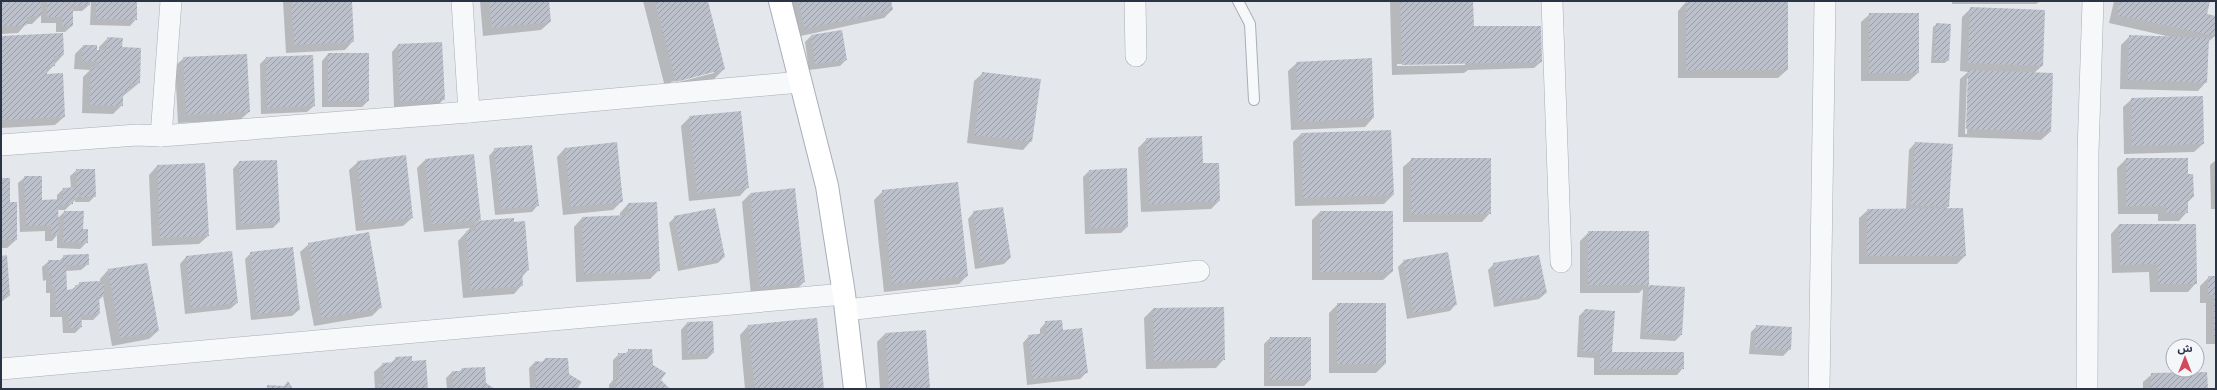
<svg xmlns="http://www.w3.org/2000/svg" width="2217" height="390" font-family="Montserrat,'Noto Sans Arabic',sans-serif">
  <defs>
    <pattern id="building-hatch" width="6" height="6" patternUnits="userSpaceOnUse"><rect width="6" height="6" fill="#bbc0ca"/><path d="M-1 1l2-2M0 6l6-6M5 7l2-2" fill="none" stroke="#989da6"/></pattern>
  </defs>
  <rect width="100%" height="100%" fill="#e4e7ec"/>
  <!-- shadow -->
  <g fill="#0003" fill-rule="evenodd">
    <path d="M1,1H89V5L82,11H72V26L65,32H56V23H41V15L32,24H26L18,33L1,34Z"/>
    <path d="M91,1H136V19L130,26L90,25Z"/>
    <path d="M283,1H351L353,41L345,50L286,53Z"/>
    <path d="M480,1H548L550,22L541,30L483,36Z"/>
    <path d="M643,1H707L724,69L714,79L666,91ZM714,71V73L671,84V82Z"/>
    <path d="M788,1H890L892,10L884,18L796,37Z"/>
    <path d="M1390,1H1472L1473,27L1541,62L1534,68L1468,70L1464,73L1392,75ZM1465,63V65L1397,66V64Z"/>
    <path d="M1952,1H2041L2036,4H1952Z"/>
    <path d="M2114,1H2209L2206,14L2216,17V29L2215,36L2207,43L2206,82L2198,91L2120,89L2121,45L2130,36L2171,37L2109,23Z"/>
    <path d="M1686,2L1787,70L1778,78H1678V11Z"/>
    <path d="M1971,8L2042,66L2034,73L2050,132L2041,140L1958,137L1960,79L1968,72L1960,71L1962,17ZM1967,78H1969L1967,134H1965Z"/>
    <path d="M1870,14L1918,73L1909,81H1861V22Z"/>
    <path d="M1937,24L1948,60L1945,63H1931L1933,27Z"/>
    <path d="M811,36L846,60L840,66L809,70L805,42Z"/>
    <path d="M1,37L63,55L45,75L64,117L55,125L1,128Z"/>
    <path d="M108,38L121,48L139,83L122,97V105L113,114L82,113L83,77L90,70L74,69L75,54L83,46L99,51V47Z"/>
    <path d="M398,45L444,99L437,106L394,107L392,52Z"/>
    <path d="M328,54L368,101L362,107H322V61Z"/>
    <path d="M312,56L314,106L307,112L261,114L260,64L266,58Z"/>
    <path d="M184,58L249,112L240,120L178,123L175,66Z"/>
    <path d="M1371,59L1373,118L1365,127L1291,130L1288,71L1297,63Z"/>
    <path d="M983,73L1031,141L1023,150L967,143L974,81Z"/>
    <path d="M2132,99L2203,144L2194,152L2124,154L2123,107Z"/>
    <path d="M690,117L748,187L740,196L689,201L681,126Z"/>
    <path d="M1301,134L1393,195L1384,204L1295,206L1293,142Z"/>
    <path d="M1147,139L1202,164L1219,201L1211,209L1141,212L1138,148Z"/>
    <path d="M1915,143L1948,206L1946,209L1965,256L1957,264H1859V218L1868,210L1906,209L1909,150Z"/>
    <path d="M565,148L622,201L613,210L563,215L557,157Z"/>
    <path d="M495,149L538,205L532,212L495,215L489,156Z"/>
    <path d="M1412,159L1490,213L1482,222H1403V167Z"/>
    <path d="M2126,159H2187V175H2192L2193,197L2187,203V212L2179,221H2158V214H2118L2117,168Z"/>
    <path d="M425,160L480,219L477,222L514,223L528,270L522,277V285L514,294L463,298L458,241L470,228L424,232L417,168Z"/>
    <path d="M2216,160V209H2211L2210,165Z"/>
    <path d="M239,162L279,222L273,228L236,230L233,169Z"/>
    <path d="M358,162L412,218L403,226L356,231L349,170Z"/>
    <path d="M157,166L208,236L199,244L152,246L149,175Z"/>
    <path d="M77,170L95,196L89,202H75V200L65,210H57V219L64,212L82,230L87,242L80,249L57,248V235L52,241H45V231L20,232L18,183L25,177L41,201L57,200V195L63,189L71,188L70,176Z"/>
    <path d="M1089,171L1127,227L1121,233L1085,234L1083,177Z"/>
    <path d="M1,179L9,203L16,240L7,248H1Z"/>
    <path d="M883,191L967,276L959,284L884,292L874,200Z"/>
    <path d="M750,194L804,282L796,290L751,295L742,202Z"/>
    <path d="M628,204L659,270L650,279L576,282L574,227L582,218L620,216V213Z"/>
    <path d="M974,212L1010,258L1004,264L975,269L968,219Z"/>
    <path d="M1320,212L1392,272L1383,280H1312V220Z"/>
    <path d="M675,217L724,257L718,263L678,271L669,223Z"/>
    <path d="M2119,225L2196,283L2188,292H2150L2149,272L2112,273L2111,234Z"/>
    <path d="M1589,232H1648V286L1684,288L1681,335L1675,341L1640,339L1643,289L1639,293H1580V241Z"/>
    <path d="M309,244L381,307L372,316L314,326L300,252Z"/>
    <path d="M251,253L299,310L292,316L251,320L245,259Z"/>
    <path d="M64,256L88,264L81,270L66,271V291L71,290L80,283L100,282V279L108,270L158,331L149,339L112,346L103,296L98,301L99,314L93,320H81V327L75,333H63L62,317H50V293H46V280L43,281L42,267L49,261H59Z"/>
    <path d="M1,257L9,296L1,302Z"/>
    <path d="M186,257L237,303L230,309L185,314L180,264Z"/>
    <path d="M1404,261L1456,304L1450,311L1407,319L1398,267Z"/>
    <path d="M1494,264L1546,293L1539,299L1494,307L1488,270Z"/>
    <path d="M2209,277H2216V344H2206V303H2200V286Z"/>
    <path d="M1338,304L1385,364L1376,373H1329V313Z"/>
    <path d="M1223,308L1224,359L1216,368L1146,369L1144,318L1153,309Z"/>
    <path d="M1585,310L1611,353L1683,368L1677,375H1594V358L1577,357L1579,316Z"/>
    <path d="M1046,322L1062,331L1086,373L1080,379L1027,385L1023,343L1029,336L1040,335V329Z"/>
    <path d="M687,323L713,353L707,359L682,360L681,330Z"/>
    <path d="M748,326L823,389H745L740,335Z"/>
    <path d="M1757,326L1790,349L1783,356L1749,354L1751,332Z"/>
    <path d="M885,334L929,389H880L877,342Z"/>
    <path d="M1270,338L1310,380L1304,386H1264V344Z"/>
    <path d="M629,350L652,366L660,381L668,389H609V385L613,380V360L619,354H625Z"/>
    <path d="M396,358L412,362L427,389H375L374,372L383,364L391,363Z"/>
    <path d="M545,359L568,374L576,389H530L529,368L535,362H542Z"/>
    <path d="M462,369L485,384L493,389H447L446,378L452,372H459Z"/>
    <path d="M2152,374L2207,389H2143V382Z"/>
  </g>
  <!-- building -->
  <g fill="url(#building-hatch)">
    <path d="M1,1H41L42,16L27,17V25L1,27Z"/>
    <path d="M47,1H90V5L73,6V26H62V17H47Z"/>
    <path d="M96,1H137V20L96,19Z"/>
    <path d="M291,1H352L354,42L294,45Z"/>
    <path d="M489,1H549L551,22L492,28Z"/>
    <path d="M655,1H708L725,69L676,82Z"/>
    <path d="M798,1H891L893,10L805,29Z"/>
    <path d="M1400,1H1473L1474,26H1541L1542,62L1402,65Z"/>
    <rect x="1686" y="1" width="102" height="69"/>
    <path d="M2120,1H2210L2207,14L2216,16L2215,36L2117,15Z"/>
    <path d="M1970,7L2045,10L2043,66L1968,63Z"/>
    <rect x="1869" y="13" width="50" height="60"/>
    <path d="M1936,23L1951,24L1949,61L1934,60Z"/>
    <path d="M842,30L847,60L815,64L811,35Z"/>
    <path d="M63,33L64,55L54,56L55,66L47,67V74L63,73L65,117L1,120V36Z"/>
    <path d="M2129,35L2209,38L2207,83L2128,80Z"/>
    <path d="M107,37L123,38L122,47L141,48L140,83H130L129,91H123V106L90,105L91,67L99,68V62L82,61L83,45H97V50H107Z"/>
    <path d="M442,42L445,100L400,101L398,44Z"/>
    <rect x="328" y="53" width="41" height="48"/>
    <path d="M247,54L250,112L186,115L183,57Z"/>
    <path d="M313,55L315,106L267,108L266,57Z"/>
    <path d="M1372,58L1374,118L1299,122L1296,62Z"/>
    <path d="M1968,70L2053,73L2051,132L1966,129Z"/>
    <path d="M982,72L1041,79L1032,142L975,135Z"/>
    <path d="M2203,96L2204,144L2132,146L2131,98Z"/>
    <path d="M741,111L749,188L697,193L689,116Z"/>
    <path d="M1391,130L1394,195L1303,198L1301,133Z"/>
    <path d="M1202,136L1203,163H1219L1220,201L1149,204L1146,138Z"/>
    <path d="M617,142L623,202L571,207L565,148Z"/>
    <path d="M1915,142L1953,144L1949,207L1911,205Z"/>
    <path d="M532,145L539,206L501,209L494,148Z"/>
    <path d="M474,154L481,220L432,224L425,159Z"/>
    <path d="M406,155L413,218L364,223L357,161Z"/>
    <rect x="1411" y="158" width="80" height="56"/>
    <path d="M2126,158H2188V174H2193L2194,197H2188V213H2166V206H2126Z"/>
    <path d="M277,160L280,222L241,224L239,161Z"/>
    <path d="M205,163L209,236L160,238L157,165Z"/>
    <path d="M1127,168L1128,227L1091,228L1089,170Z"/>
    <path d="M76,169H95L96,197H81V192H79V198H73V204L58,205L59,235H51V225L26,226L24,176H42V200L63,199V188L77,187Z"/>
    <path d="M1,178H10V202H17V240H1Z"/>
    <path d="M958,182L968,276L892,284L882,190Z"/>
    <path d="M795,188L805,282L760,287L750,193Z"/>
    <path d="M657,202L660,271L584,274L582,217L629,215L628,203Z"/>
    <path d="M1003,207L1011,258L981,263L973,211Z"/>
    <path d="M715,208L725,257L685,266L674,216Z"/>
    <path d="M1963,208L1966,256H1867V209Z"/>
    <path d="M64,211H84L83,229H88V243L63,242Z"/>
    <rect x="1320" y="211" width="73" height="61"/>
    <path d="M514,218V222L525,221L529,270L522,271L523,286L471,290L466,231H476L475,221Z"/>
    <path d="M2119,224H2196L2197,284H2158L2157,264L2120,265Z"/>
    <rect x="1588" y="231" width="61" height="54"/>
    <path d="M369,232L382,308L322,318L308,243Z"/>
    <path d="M293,247L300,310L257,314L250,252Z"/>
    <path d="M232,251L238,303L191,308L186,256Z"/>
    <path d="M1448,252L1457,305L1413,313L1403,260Z"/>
    <path d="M89,254V265H66L67,290L75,289V285H79V282L101,281V284H104V296H99L100,314L81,315L82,327L69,328L68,311H56L55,287H52V274L49,275L48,260H64L63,255Z"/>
    <path d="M7,255L10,296L1,297V256Z"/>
    <path d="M1539,255L1547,293L1500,302L1493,263Z"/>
    <path d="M147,263L159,331L120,338L108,269Z"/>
    <path d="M2208,276H2216V336H2214V295H2208Z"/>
    <path d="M1649,285L1685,287L1682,335L1646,333Z"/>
    <rect x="1337" y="303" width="49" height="61"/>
    <path d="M1224,307L1225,360L1154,361L1153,308Z"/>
    <path d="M1585,309L1615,311L1612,352H1684V369H1600V352L1583,351Z"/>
    <path d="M817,318L824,389H755L748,325Z"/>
    <path d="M1062,320L1063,330L1082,328L1088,373L1033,379L1028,335L1047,333L1045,321Z"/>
    <path d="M713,321L714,353L688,354L687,322Z"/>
    <path d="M1756,325L1792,327L1791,350L1755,348Z"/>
    <path d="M926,330L930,389H889L885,333Z"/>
    <rect x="1270" y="337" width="41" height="43"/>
    <path d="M628,349H652L653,365L666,373L661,380L670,389H616L615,378H620L618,353H628Z"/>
    <path d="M412,356V361L426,360L428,389H379L378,384H384L382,363L396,362L395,357Z"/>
    <path d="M545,358H568L569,374L582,382L577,389H531V387H536L535,361L544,362Z"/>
    <path d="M485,367L486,383L495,389H453L452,371H461L462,368Z"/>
    <path d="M2207,372L2208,389H2151V373Z"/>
    <path d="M288,381L293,389H267V385L284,386Z"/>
  </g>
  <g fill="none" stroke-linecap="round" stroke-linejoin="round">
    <!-- lane casing -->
    <g stroke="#a9aeb7" stroke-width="12">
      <path id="lane" d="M1238,1L1250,24L1254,100"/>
    </g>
    <!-- street casing -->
    <g stroke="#a9aeb7" stroke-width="22">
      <g id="street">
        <path d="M462,1L469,112"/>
        <path d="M1135,1L1136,56"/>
        <path d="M1552,1L1561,262"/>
        <path d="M161,136L469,112L800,82"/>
        <path d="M1,145L137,135L161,136L171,1"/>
        <path d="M846,310L1199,271"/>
        <path d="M1,369L844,294"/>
        <path d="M1819,389L1825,1"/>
        <path d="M2087,389L2088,152L2093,1"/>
      </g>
    </g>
    <!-- secondary casing -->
    <g stroke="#a9aeb7" stroke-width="24">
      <path id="secondary" d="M780,1L827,186L844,294L855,389"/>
    </g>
    <!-- lane -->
    <use href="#lane" stroke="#f7f8fa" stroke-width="10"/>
    <!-- street -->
    <use href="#street" stroke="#f7f8fa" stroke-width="21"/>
    <!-- secondary -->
    <use href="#secondary" stroke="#fff" stroke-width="22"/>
  </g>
  <!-- border -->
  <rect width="2217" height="390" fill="none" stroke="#2b3445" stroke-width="4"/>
  <!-- north arrow -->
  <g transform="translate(2185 358)"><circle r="19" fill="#f4f6f9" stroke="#a4a8b1"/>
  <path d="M0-3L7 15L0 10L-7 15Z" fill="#d1495b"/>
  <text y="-6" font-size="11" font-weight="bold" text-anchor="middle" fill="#2b3445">ش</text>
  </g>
</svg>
